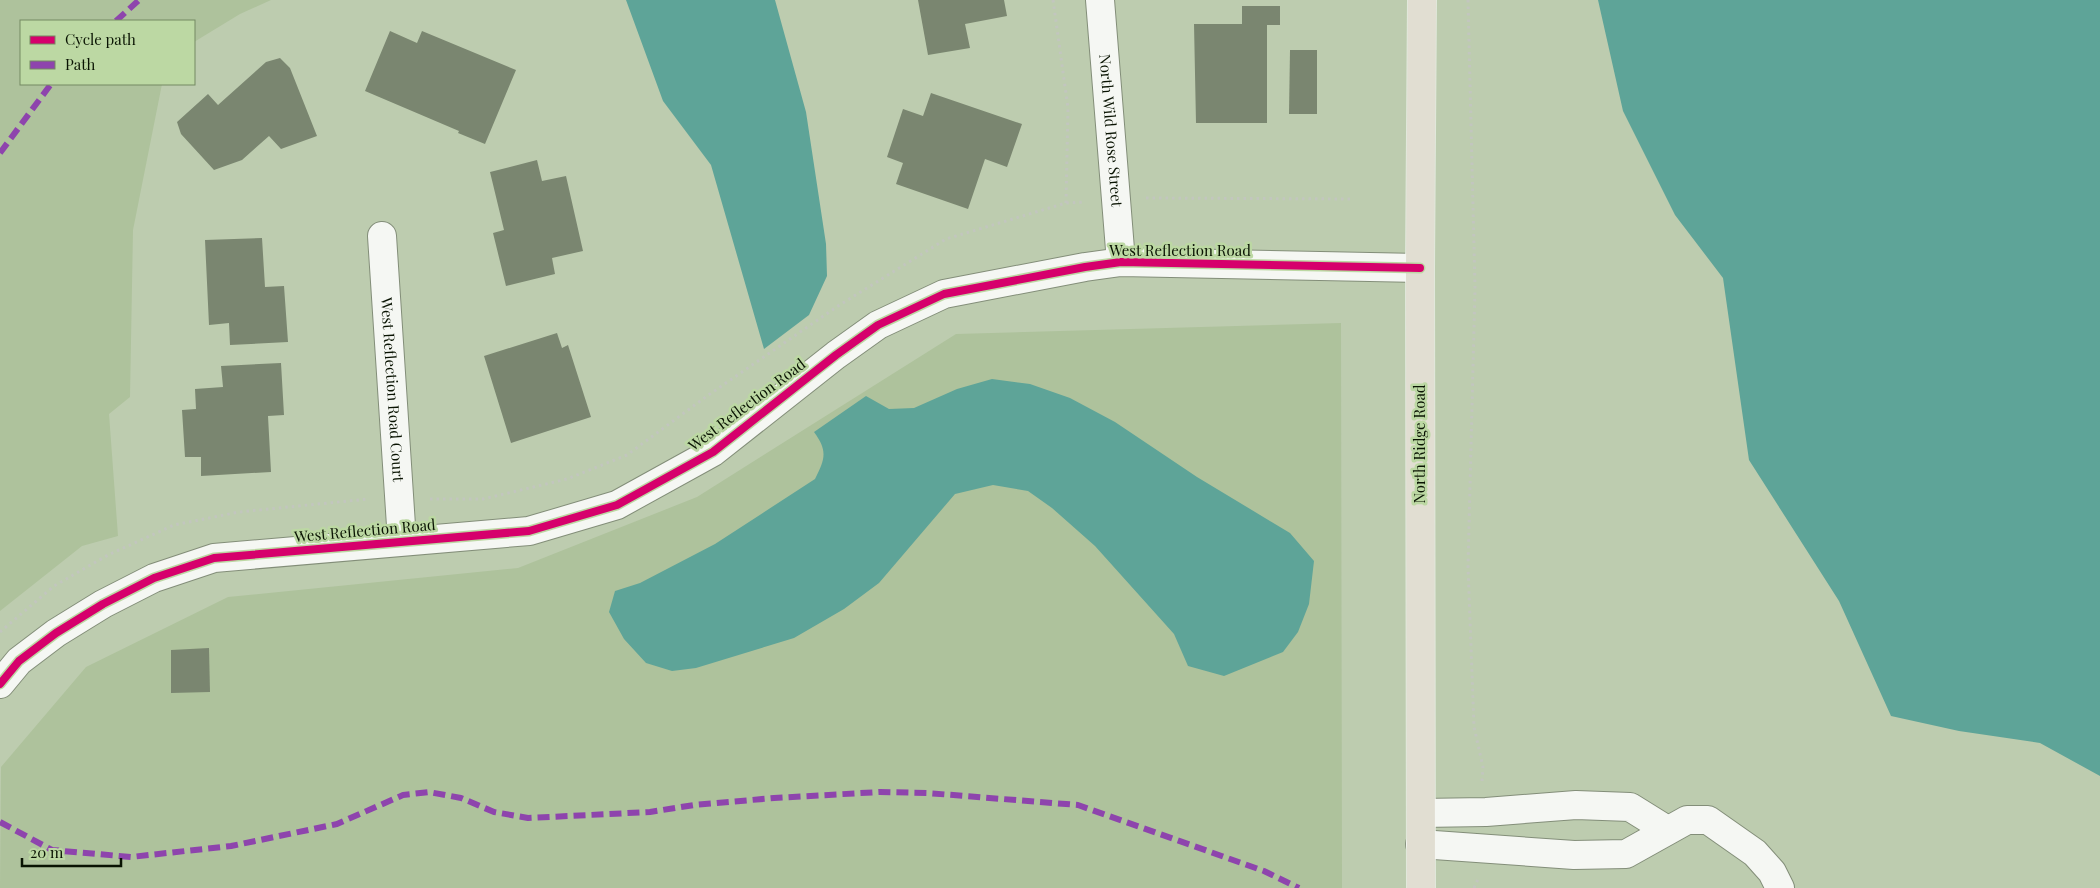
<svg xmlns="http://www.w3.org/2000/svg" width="2100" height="888" font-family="'Playfair Display',serif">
  <rect width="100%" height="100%" fill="#bdccaf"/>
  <!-- green -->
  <g fill="#aec29c">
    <path d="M0,0H271L240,14L194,42V21H21V84H162L133,230L130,397L109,414L118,536L82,546L0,611Z"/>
    <path d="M1341,323L1342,888H0L1,767L86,667L228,597L518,568L697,497L956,334Z"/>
  </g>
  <!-- water -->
  <g fill="#5ea498">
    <path d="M626,0H775L806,112L826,244L827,276L809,315L764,349L711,165L663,101Z"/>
    <path d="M1598,0H2100V776L2040,743L1959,731L1891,716L1839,601L1749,460L1723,278L1675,215L1623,111Z"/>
    <path d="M992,379L1030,384L1070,398L1115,422L1197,477L1290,533L1314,561L1309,604L1298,632L1283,652L1224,676L1188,666L1174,634L1095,546L1052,508L1028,491L993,485L955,494L879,583L844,609L794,638L696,668L672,671L646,663L624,639L609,612L615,591L640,583L715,544L815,479C825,459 828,451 814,432L866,396L889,409L914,408L957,389Z"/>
  </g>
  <!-- building -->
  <g fill="#7a8670">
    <path d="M918,0H1004L1007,16L965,24L970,48L928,55Z"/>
    <path d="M1242,6H1280V25H1267V123H1196L1194,24H1242Z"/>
    <path d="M390,31L417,43L422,31L516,70L485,144L458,133L459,131L365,91Z"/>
    <path d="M1290,50H1317V114H1289Z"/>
    <path d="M280,58L290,68L317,136L281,149L269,136L242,160L214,170L181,134L177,122L208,94L218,105L266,62Z"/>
    <path d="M931,93L1022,124L1007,167L985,159L968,209L896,184L903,163L887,157L903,109L923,116Z"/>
    <path d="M537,160L542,181L566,176L583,251L552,258L555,274L506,286L493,233L504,230L490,172Z"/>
    <path d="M262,238L265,287L284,286L288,342L230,345L229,323L209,325L205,240Z"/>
    <path d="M557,333L562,348L568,345L591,417L511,443L484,356Z"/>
    <path d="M281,363L284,415L268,416L271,472L201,476V457H185L182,410L196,409L195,389L223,387L221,366Z"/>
    <path d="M209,648L210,692L171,693V650Z"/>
  </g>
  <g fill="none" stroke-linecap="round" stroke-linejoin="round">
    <!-- minor casing -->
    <g stroke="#838e79" stroke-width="30">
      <g id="minor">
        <path id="s1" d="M1100,0L1121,262"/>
        <path id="s2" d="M382,236L402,541"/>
        <path d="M0,684L19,661L56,633L103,604L154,578L214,558L529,531L617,505L713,452L836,355L878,325L944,294L1085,267L1121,262L1420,268"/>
        <path d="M1421,813L1486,812L1576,805L1630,807L1667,830"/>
        <path d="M1420,844L1574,855L1626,854L1687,820H1708L1755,853L1772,872L1780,888"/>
      </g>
    </g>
    <!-- major casing -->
    <g stroke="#e1e8db" stroke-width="30">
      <path id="major" d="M1421,888L1420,268L1422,0"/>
    </g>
    <!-- path -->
    <g stroke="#c2c6be" stroke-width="3" stroke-dasharray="2.5 4" stroke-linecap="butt">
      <path d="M1053,0L1068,108L1066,203"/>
      <path d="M1468,0L1475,288L1468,566L1474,727L1483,767L1482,781"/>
      <path d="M1146,198L1354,199"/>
      <path d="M430,499H483L567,479L627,455L707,396L838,306L946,239L1066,203L1085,202"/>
      <path d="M0,632L54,586L108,555L174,525L239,512L368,499"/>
      <path d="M1474,888L1478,879"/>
    </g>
    <!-- minor -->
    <use href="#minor" stroke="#f5f7f3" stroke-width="28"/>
    <!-- major -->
    <use href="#major" stroke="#e1ded2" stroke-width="28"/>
    <!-- quiet -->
    <g stroke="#8e44ad" stroke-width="6" stroke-dasharray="12 6" stroke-linecap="butt">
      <path d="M116,21L139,0"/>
      <path d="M0,153L51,84"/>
      <path d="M0,822L52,850L131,857L231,846L337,824L403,795L429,792L461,798L494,812L528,818L650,812L694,805L774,798L880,792L927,793L1078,805L1264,871L1299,888"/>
    </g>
    <!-- cycleway casing -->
    <g stroke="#bcd8a3" stroke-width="11">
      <path id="cycleway" d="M0,684L19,661L56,633L103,604L154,578L214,558L529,531L617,505L713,452L836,355L878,325L944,294L1085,267L1121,262L1420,268"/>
    </g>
    <!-- cycleway -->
    <use href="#cycleway" stroke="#d6006c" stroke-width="8"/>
  </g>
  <g text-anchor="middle" stroke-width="5" stroke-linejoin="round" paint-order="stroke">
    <!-- street labels -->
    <g font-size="15" fill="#091302" stroke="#bcd8a3">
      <text dy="5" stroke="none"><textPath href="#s1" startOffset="131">North Wild Rose Street</textPath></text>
      <text x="1180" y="256">West Reflection Road</text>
      <text dy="5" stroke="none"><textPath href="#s2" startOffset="154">West Reflection Road Court</textPath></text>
      <text transform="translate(747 405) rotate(-37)" y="5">West Reflection Road</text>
      <text transform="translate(1420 444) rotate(-90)" y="5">North Ridge Road</text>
      <text transform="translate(365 531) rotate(-5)" y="5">West Reflection Road</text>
    </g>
  </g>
  <!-- legend -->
  <rect x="20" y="20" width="175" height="65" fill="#bcd8a3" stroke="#748963"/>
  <rect x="30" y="36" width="25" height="8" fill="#d6006c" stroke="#748963"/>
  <text x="65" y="45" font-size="15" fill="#091302">Cycle path</text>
  <rect x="30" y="61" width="25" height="8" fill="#8e44ad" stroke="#748963"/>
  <text x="65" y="70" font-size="15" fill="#091302">Path</text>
  <!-- scale -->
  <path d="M22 858v8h99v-8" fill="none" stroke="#091302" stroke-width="2.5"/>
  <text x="30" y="858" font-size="15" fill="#091302" stroke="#bcd8a3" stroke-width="4" paint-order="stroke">20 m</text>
</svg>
